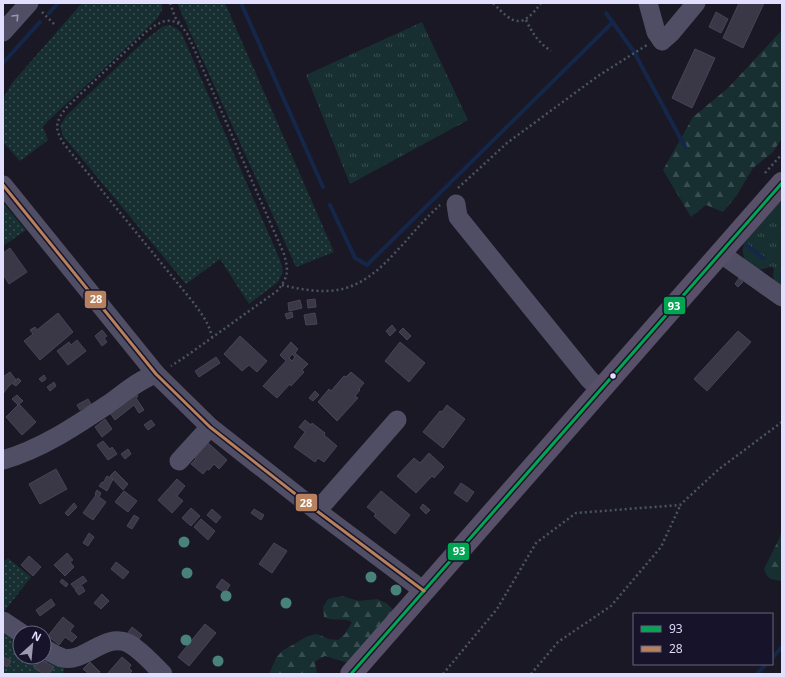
<svg xmlns="http://www.w3.org/2000/svg" width="785" height="677" font-family="'Open Sans',sans-serif">
  <defs>
    <pattern id="grass-tufts" width="24" height="20" patternUnits="userSpaceOnUse"><rect width="24" height="20" fill="#172f31"/><path d="M3 7l-1-3M5 7V3M7 7l1-3M15 17l-1-3M17 17v-4M19 17l1-3" fill="none" stroke="#384d50"/></pattern>
    <pattern id="forest-firs" width="22" height="20" patternUnits="userSpaceOnUse"><rect width="22" height="20" fill="#172f31"/><path d="M5 1l3.5 6h-7zM16 11l3.5 6h-7z" fill="#384d50"/></pattern>
    <pattern id="garden-dots" width="8" height="8" patternUnits="userSpaceOnUse"><rect width="8" height="8" fill="#172f31"/><path d="M2 2h.1M6 6h.1" fill="none" stroke="#384d50" stroke-width="1.8" stroke-linecap="round"/></pattern>
  </defs>
  <rect width="100%" height="100%" fill="#1a1825"/>
  <!-- grass -->
  <g fill="url(#grass-tufts)">
    <path d="M422,22L468,120L350,184L306,75Z"/>
    <path d="M782,200V290C776,285 771,278 774,270L772,266C763,270 758,271 749,265C744,260 741,252 744,245C748,234 773,210 782,200Z"/>
  </g>
  <!-- forest -->
  <g fill="url(#forest-firs)">
    <path d="M782,30V138L773,152L753,168L737,195L723,212L706,205L691,217L663,170L693,117L728,88Z"/>
    <path d="M782,529V581C772,580 767,579 764,569L779,539Z"/>
    <path d="M342,596L359,601L377,599L386,603L393,609L395,616L348,663L325,656L317,660L315,663L317,674H269L276,658L282,651L308,636L317,634L329,639L338,640L345,634L352,622C343,617 333,622 324,617L323,607L328,599Z"/>
  </g>
  <!-- garden -->
  <g fill="url(#garden-dots)">
    <path d="M82,3H162V10L157,19L49,120L43,127L48,140L20,161L3,142V99L12,83Z"/>
    <path d="M177,3H225L334,252L296,267Z"/>
    <path d="M169,25L176,28L181,32L280,260L283,271L278,282L249,304L220,259L186,284L63,136L60,126L66,116L145,40L162,27Z"/>
    <path d="M3,203L26,230L3,246Z"/>
    <path d="M8,558L31,577L3,613V562Z"/>
    <path d="M3,626L20,636V657H44L65,665L63,674H3Z"/>
  </g>
  <g fill="none" stroke-linecap="round" stroke-linejoin="round">
    <!-- stream -->
    <g stroke="#142749" stroke-width="4">
      <path d="M241,3L323,187"/>
      <path d="M49,13L58,3"/>
      <path d="M606,13L634,52L685,147"/>
      <path d="M3,63L40,22"/>
      <path d="M330,205L355,258L367,265L612,23"/>
      <path d="M745,244L763,258"/>
      <path d="M782,276V277"/>
      <path d="M772,658L782,647"/>
      <path d="M757,674L766,664"/>
    </g>
  </g>
  <!-- building -->
  <g fill="#3a3746" stroke="#484457" fill-rule="evenodd">
    <path d="M739,3H764L743,48L723,38Z"/>
    <path d="M716,12L728,19L721,33L709,27Z"/>
    <path d="M695,49L715,58L692,108L672,98Z"/>
    <path d="M10,248L27,272L9,284L3,274V253Z"/>
    <path d="M739,278L743,282L738,287L735,284Z"/>
    <path d="M315,299L316,307L308,308L307,300Z"/>
    <path d="M300,300L302,308L289,311L288,303Z"/>
    <path d="M292,312L293,317L287,319L285,314Z"/>
    <path d="M58,313L73,332L40,360L24,341L33,334L30,330L35,327L37,330Z"/>
    <path d="M315,313L317,324L306,325L304,315Z"/>
    <path d="M392,325L396,330L390,336L386,331Z"/>
    <path d="M403,328L411,336L407,340L399,332Z"/>
    <path d="M102,330L107,336L104,338L107,342L102,346L95,336Z"/>
    <path d="M738,331L751,342L707,391L694,379Z"/>
    <path d="M240,336L267,361L257,372L249,365L242,371L224,354Z"/>
    <path d="M77,340L86,351L68,365L57,351L69,342L71,345Z"/>
    <path d="M291,342L298,349L295,353L308,364L302,370L304,372L291,386L290,384L277,398L263,386L286,361L280,355ZM292,354L295,357L292,361L289,358Z"/>
    <path d="M400,342L425,363L409,382L385,361Z"/>
    <path d="M216,357L220,363L199,377L195,371Z"/>
    <path d="M10,372L16,380L8,387L3,394V377Z"/>
    <path d="M351,372L364,383L359,389L360,390L355,396L358,398L337,421L318,402L329,389L331,391L344,376L346,377Z"/>
    <path d="M44,375L46,379L42,382L39,379Z"/>
    <path d="M18,378L21,381L16,386L13,384Z"/>
    <path d="M54,382L56,386L50,391L47,387Z"/>
    <path d="M134,391L138,396L136,398L144,410L139,413L134,405L115,420L110,413Z"/>
    <path d="M315,391L319,395L313,401L309,398Z"/>
    <path d="M17,395L23,401L19,404L36,422L22,435L6,417L18,405L12,399Z"/>
    <path d="M88,399L91,404L80,410L77,405Z"/>
    <path d="M447,405L465,419L443,448L423,432L440,411L442,412Z"/>
    <path d="M105,419L112,429L102,437L95,427Z"/>
    <path d="M151,420L155,425L148,430L144,425Z"/>
    <path d="M305,420L311,425L312,423L325,433L324,435L337,446L324,462L318,458L315,462L294,447L305,432L299,427Z"/>
    <path d="M103,441L110,449L112,447L117,454L108,460L97,445Z"/>
    <path d="M207,442L227,460L219,469L214,464L209,470L207,469L203,474L191,464L196,459L194,457Z"/>
    <path d="M128,449L131,454L125,459L121,454Z"/>
    <path d="M429,453L444,467L434,478L432,476L416,493L397,476L414,458L420,463Z"/>
    <path d="M56,469L67,489L40,504L29,484Z"/>
    <path d="M115,471L128,484L123,490L110,476Z"/>
    <path d="M107,476L113,479L107,491L99,486L102,482L103,483Z"/>
    <path d="M177,479L185,486L177,496L183,501L172,513L158,500Z"/>
    <path d="M461,483L474,492L467,502L454,493Z"/>
    <path d="M97,490L101,493L99,497L106,502L93,520L83,513L96,495L95,494Z"/>
    <path d="M124,491L137,501L128,512L115,502Z"/>
    <path d="M381,491L410,515L395,534L374,516L376,514L367,507Z"/>
    <path d="M74,503L77,507L68,516L65,513Z"/>
    <path d="M423,504L430,510L426,514L420,508Z"/>
    <path d="M191,508L200,516L191,526L182,518Z"/>
    <path d="M212,509L221,517L216,523L207,515Z"/>
    <path d="M254,509L264,515L261,520L251,513Z"/>
    <path d="M134,515L139,518L132,529L127,526Z"/>
    <path d="M201,519L215,531L208,540L194,527Z"/>
    <path d="M89,533L94,537L88,546L83,543Z"/>
    <path d="M274,543L287,551L272,573L259,564Z"/>
    <path d="M67,553L73,560L70,562L74,567L65,576L54,565Z"/>
    <path d="M29,556L41,567L33,576L21,565Z"/>
    <path d="M116,562L129,572L123,579L111,569Z"/>
    <path d="M83,576L87,581L75,589L71,584Z"/>
    <path d="M62,579L68,584L66,587L60,582Z"/>
    <path d="M222,579L230,585L225,593L216,587Z"/>
    <path d="M82,586L85,591L79,595L75,590Z"/>
    <path d="M102,594L109,601L101,609L94,603Z"/>
    <path d="M51,599L55,605L40,616L36,610Z"/>
    <path d="M63,617L74,626L70,631L77,637L72,642L65,637L59,645L48,636Z"/>
    <path d="M205,624L216,633L189,666L178,657Z"/>
    <path d="M132,627L142,635L137,642L127,634Z"/>
    <path d="M3,657L11,661L7,667L3,664Z"/>
    <path d="M122,657L131,665L129,668L132,671L129,674H107Z"/>
    <path d="M40,659L54,667L49,674H44L34,668Z"/>
    <path d="M90,662L100,672L98,674H89L83,669Z"/>
  </g>
  <g fill="none" stroke-linecap="round" stroke-linejoin="round">
    <!-- path -->
    <g stroke="#4a5562" stroke-width="2.5" stroke-dasharray="2 3" stroke-linecap="butt">
      <path d="M170,3L175,17L188,35L284,254C289,271 288,278 277,291L185,357L171,366"/>
      <path d="M493,3C514,25 522,29 541,3"/>
      <path d="M42,12L54,24"/>
      <path d="M526,20C532,33 539,43 551,51"/>
      <path d="M179,24C167,16 157,24 147,31L67,107C55,122 54,128 64,144L193,302C201,313 209,323 212,337"/>
      <path d="M765,173L782,154"/>
      <path d="M458,188L507,143L598,76L647,45"/>
      <path d="M282,285C303,290 325,294 346,288C372,280 389,259 406,241C417,228 428,216 440,205"/>
      <path d="M443,674L497,609L536,543L576,513L680,505L719,469L782,422"/>
      <path d="M531,674L558,642L611,606L661,547L680,506"/>
    </g>
    <!-- minor -->
    <g stroke="#504e64" stroke-width="19">
      <path d="M648,3L656,32L662,41L671,33L696,3"/>
      <path d="M3,32L29,3"/>
      <path d="M3,185L156,374L210,427L317,511L424,591"/>
      <path d="M456,204L458,217L589,379L600,390"/>
      <path d="M720,253L782,297"/>
      <path d="M3,460C41,449 74,427 107,405C123,394 138,380 156,374"/>
      <path d="M179,461L210,427"/>
      <path d="M317,511L397,420"/>
      <path d="M3,621L21,633"/>
      <path d="M44,648C50,652 56,656 63,658C84,663 105,632 128,643C141,650 153,664 163,674"/>
    </g>
    <!-- major -->
    <path stroke="#584f68" stroke-width="22" d="M351,674L782,183"/>
    <!-- bus-1 casing -->
    <g stroke="#17132a" stroke-width="6">
      <path id="bus-1" d="M351,674L782,183"/>
    </g>
    <!-- bus-2 casing -->
    <g stroke="#17132a" stroke-width="6">
      <path id="bus-2" d="M3,185L156,374L210,427L317,511L424,591"/>
    </g>
    <!-- bus-1 -->
    <use href="#bus-1" stroke="#00a651" stroke-width="3"/>
    <!-- bus-2 -->
    <use href="#bus-2" stroke="#b6815c" stroke-width="3"/>
  </g>
  <!-- trees -->
  <g fill="#48827b">
    <circle cx="184" cy="542" r="5.5"/>
    <circle cx="187" cy="573" r="5.5"/>
    <circle cx="371" cy="577" r="5.5"/>
    <circle cx="396" cy="590" r="5.5"/>
    <circle cx="226" cy="596" r="5.5"/>
    <circle cx="286" cy="603" r="5.5"/>
    <circle cx="186" cy="640" r="5.5"/>
    <circle cx="218" cy="661" r="5.5"/>
  </g>
  <!-- one-way arrows -->
  <defs><path id="oneway-chevron" d="M-2-3.5L2.5 0L-2 3.5" fill="none" stroke-width="1.6" stroke-linecap="round" stroke-linejoin="round"/></defs>
  <use stroke="#9996b0" href="#oneway-chevron" transform="translate(16 17) rotate(-47)"/>
  <!-- markers -->
  <circle fill="#e2defd" stroke="#17132a" stroke-width="1.5" cx="613" cy="376" r="3.5"/>
  <g stroke="#17132a" stroke-width="1.5">
    <rect x="84" y="290" width="23" height="19" rx="4" fill="#b6815c"/>
    <rect x="663" y="296" width="23" height="19" rx="4" fill="#00a651"/>
    <rect x="295" y="493" width="23" height="19" rx="4" fill="#b6815c"/>
    <rect x="447" y="542" width="23" height="19" rx="4" fill="#00a651"/>
  </g>
  <g font-size="11" text-anchor="middle" font-weight="bold" fill="#fff">
    <text x="96" y="303">28</text>
    <text x="674" y="310">93</text>
    <text x="306" y="507">28</text>
    <text x="459" y="555">93</text>
  </g>
  <!-- border -->
  <rect width="785" height="677" fill="none" stroke="#e2defd" stroke-width="8"/>
  <!-- legend -->
  <rect x="633" y="613" width="140" height="52" fill="#17132a" stroke="#68647e"/>
  <rect x="641" y="626" width="20" height="6" fill="#00a651" stroke="#68647e"/>
  <text x="669" y="633" font-size="12" fill="#e2defd">93</text>
  <rect x="641" y="646" width="20" height="6" fill="#b6815c" stroke="#68647e"/>
  <text x="669" y="653" font-size="12" fill="#e2defd">28</text>
  <!-- north arrow -->
  <g transform="translate(32 645) rotate(27)"><circle r="19" fill="#17132a" stroke="#68647e"/>
  <path d="M0-3L7 15L0 10L-7 15Z" fill="#9c99b1"/>
  <text y="-6" font-size="11" font-weight="bold" text-anchor="middle" fill="#e2defd">N</text>
  </g>
</svg>
